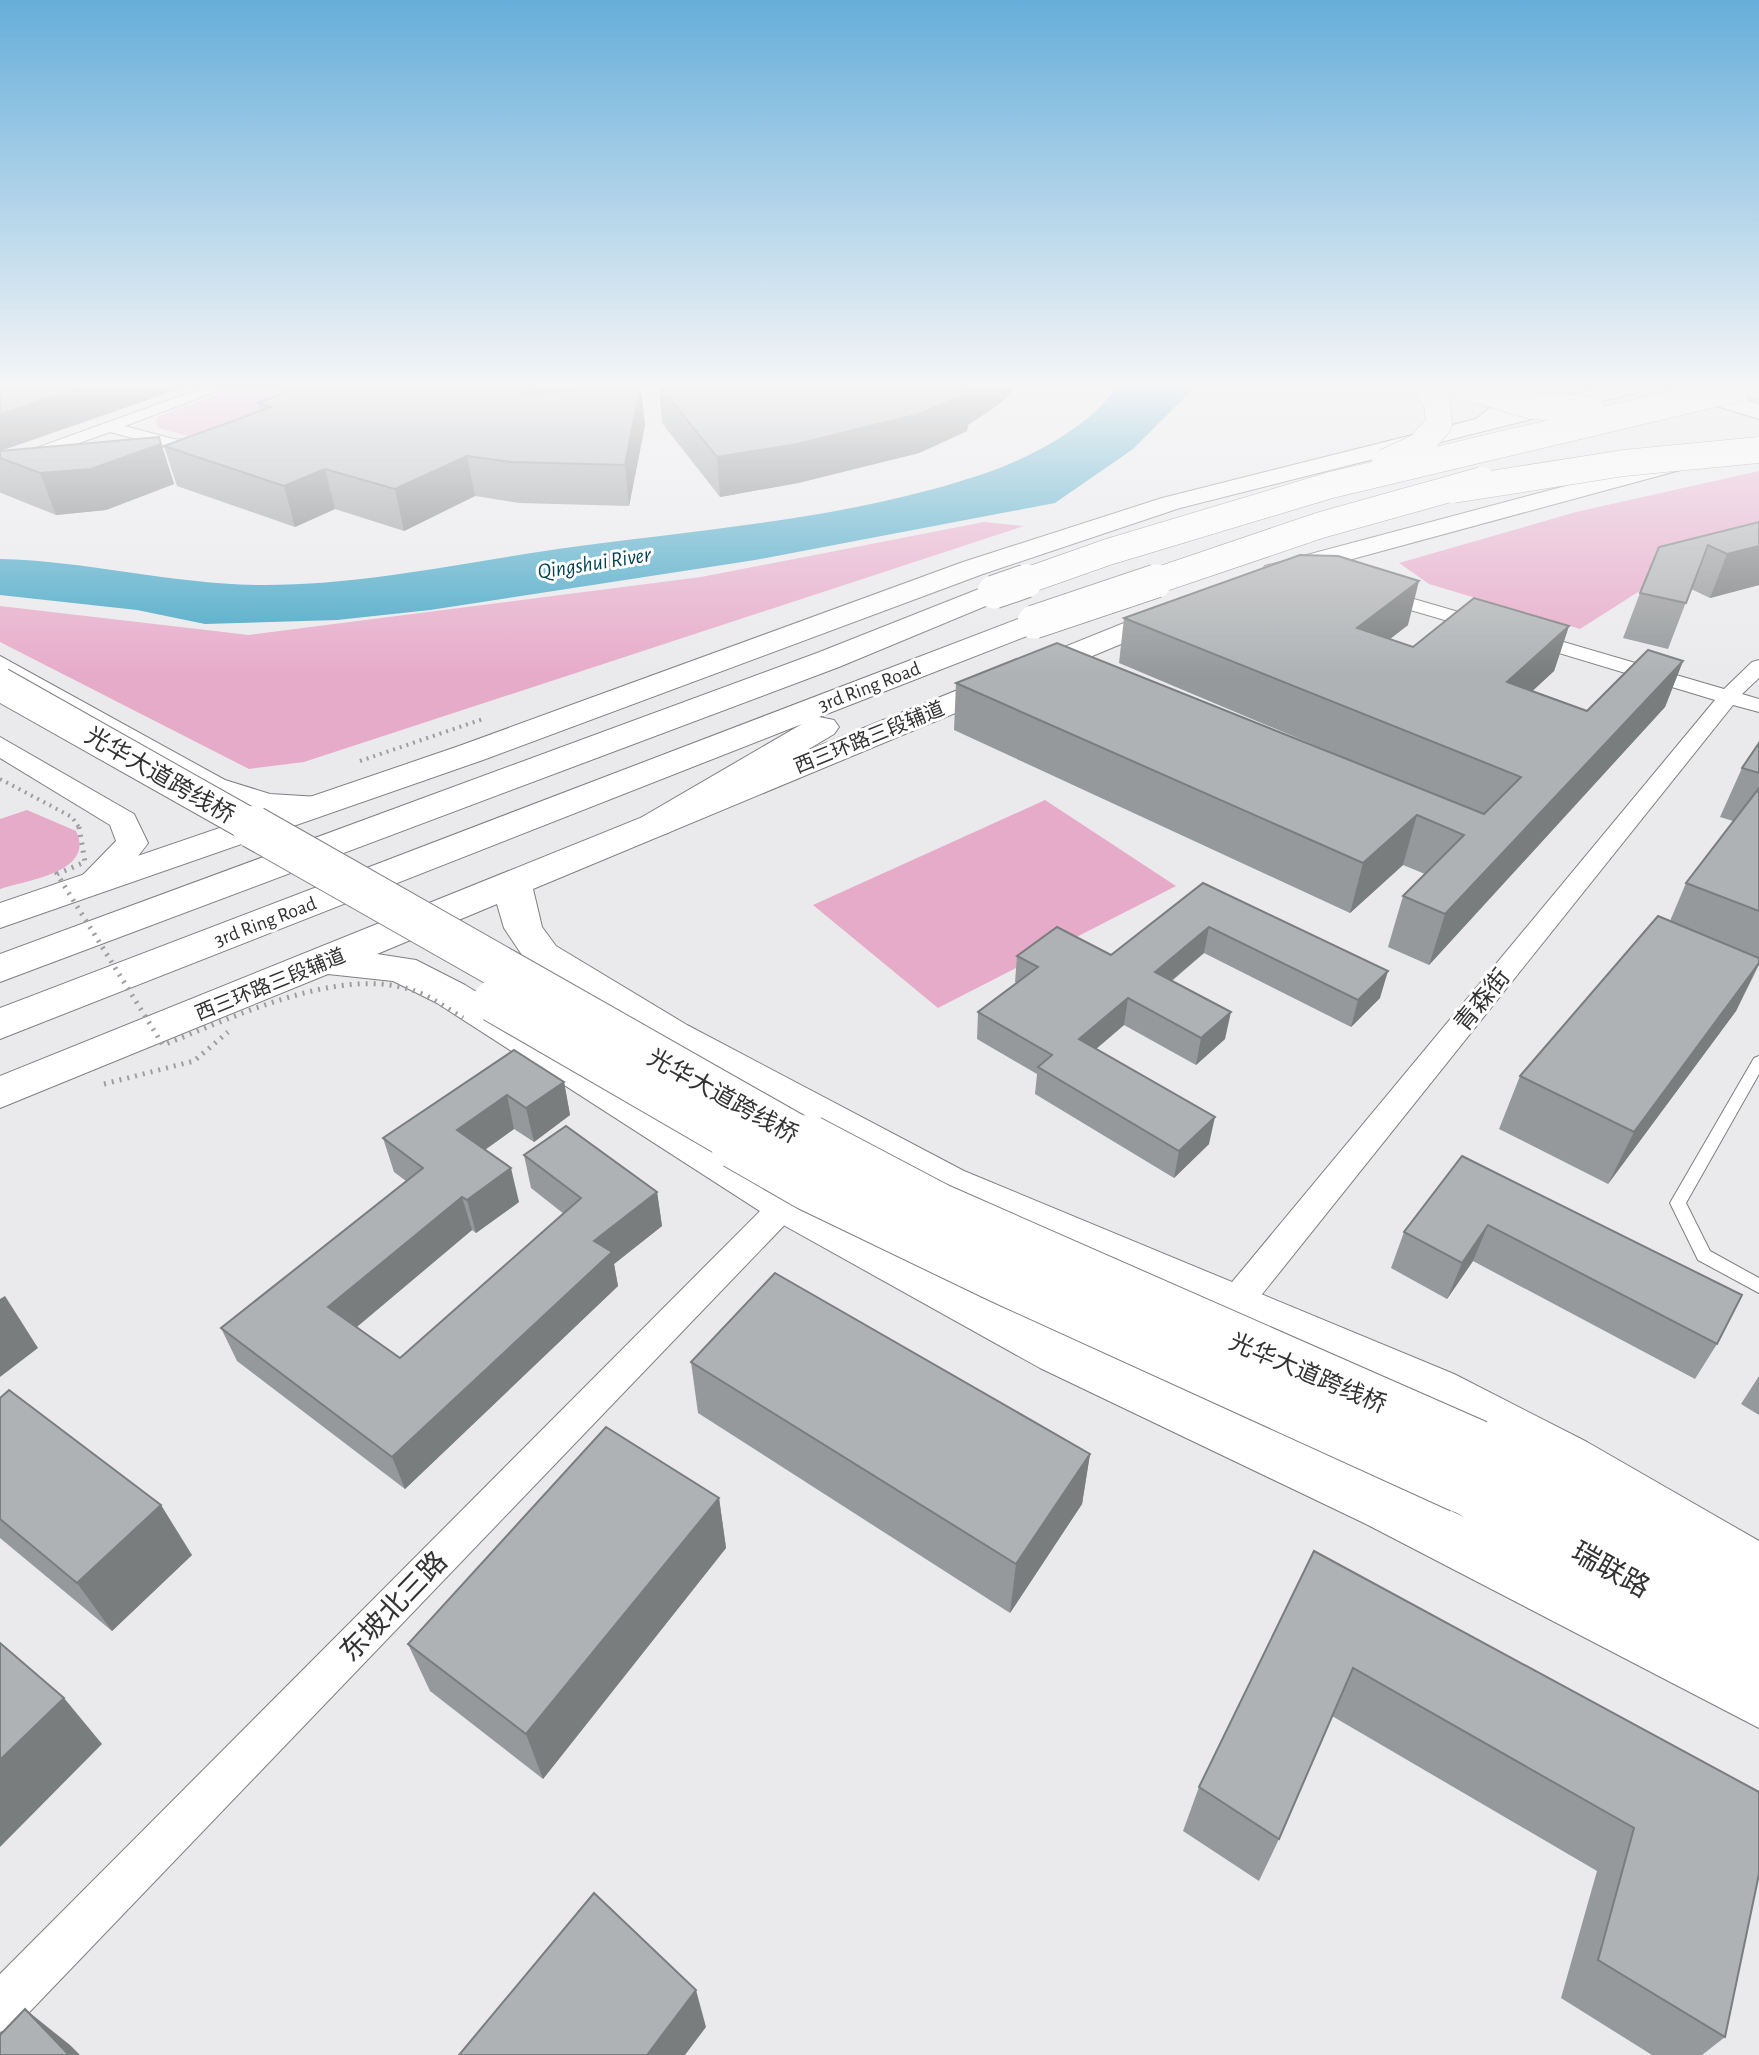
<svg xmlns="http://www.w3.org/2000/svg" width="1759" height="2055" font-family="'Alegreya Sans','Noto Sans SC',sans-serif">
  <rect width="100%" height="100%" fill="#eaeaed"/>
  <!-- green -->
  <g fill="#e7abca">
    <path d="M236,388H346L195,438L158,428L155,421L159,416Z"/>
    <path d="M1759,471V535L1685,562L1580,629L1429,584L1399,563L1576,512Z"/>
    <path d="M984,522L1024,526L304,762L249,769L0,642V606L249,635L701,577Z"/>
    <path d="M1045,800L1176,886L938,1008L813,905Z"/>
    <path d="M27,810L76,831C96,872 27,880 0,889V819Z"/>
  </g>
  <!-- water -->
  <path fill="#43a5c5" d="M1116,388H1194L1133,449L1055,503L755,560L430,610L337,620L205,624L137,610L0,595V559C89,561 175,585 264,585C362,585 462,563 558,549C696,530 841,520 974,477C1024,461 1085,431 1116,388Z"/>
  <g fill="none" stroke-linecap="round" stroke-linejoin="round">
    <!-- service casing -->
    <g stroke="#7e7f82" stroke-width="2">
      <path id="service" d="M1759,1056V1074L1686,1203L1710,1251L1759,1278V1293L1698,1260L1670,1203L1754,1058Z"/>
    </g>
    <!-- minor casing -->
    <g stroke="#7e7f82" stroke-width="2">
      <g id="minor">
        <path d="M203,388H225L125,426L173,439L213,442V448L173,449L110,432L0,471V461Z"/>
        <path d="M1376,588L1493,622L1496,626L1486,632L1369,598L1367,594Z"/>
        <path d="M1526,631L1724,689L1752,662L1759,660V678L1742,694L1759,699V712L1733,705L1247,1313L1235,1317L1223,1313L1218,1303L1223,1293L1715,700L1519,641L1516,637Z"/>
        <path d="M786,1192L797,1196L802,1204L797,1212L17,2025L0,2032V1974L775,1196Z"/>
      </g>
    </g>
    <!-- tertiary casing -->
    <g stroke="#7e7f82" stroke-width="2">
      <g id="tertiary">
        <path d="M0,656L225,780L270,794L335,798L339,804L335,810C256,830 182,779 117,742C78,720 39,697 0,675Z"/>
        <path d="M0,737L134,814L148,843C133,864 107,895 81,889L76,882L116,841L110,825L0,758Z"/>
      </g>
    </g>
    <!-- secondary casing -->
    <g stroke="#7e7f82" stroke-width="2">
      <g id="secondary">
        <path d="M1599,388H1638L1635,393L1180,508L983,574L483,760L0,928V903L459,746L963,562L1162,498Z"/>
        <path d="M1672,388H1714L1759,404V419L1675,393Z"/>
        <path d="M1686,454L1695,456L1698,461L1695,466L1275,580L1265,578L1261,572L1265,566Z"/>
        <path d="M1176,602L1186,605L1190,611L1186,617L533,889L542,927L556,946L687,1025L964,1171L1454,1374L1587,1442L1759,1541V1728L1366,1524L1040,1368L769,1217L437,1003L393,981L328,974L0,1108V1076ZM497,904L504,928L528,964L657,1045L930,1195L1416,1406L1459,1429L1448,1447L1456,1463L1442,1468L1434,1486L1442,1504L1464,1517L1076,1338L803,1191L465,985L416,960L377,954Z"/>
      </g>
    </g>
    <!-- primary casing -->
    <g stroke="#7e7f82" stroke-width="2">
      <g id="primary">
        <path d="M1496,388H1519L1522,403L1490,430H1472L1469,425L1498,401Z"/>
        <path d="M1732,388H1759V399L1735,393Z"/>
      </g>
    </g>
    <!-- trunk casing -->
    <g stroke="#7e7f82" stroke-width="2">
      <g id="trunk">
        <path d="M994,583L1005,586L1009,592L1005,598L839,667L0,982V954L817,653Z"/>
        <path d="M1034,613L1045,615L1049,622L1045,629L819,717L834,720L839,727L834,734L668,833L655,836L642,833L636,825L642,817L802,724L0,1039V1008Z"/>
      </g>
    </g>
    <!-- path-far1 -->
    <path stroke="#9e9ea0" stroke-width="4" stroke-dasharray="2 5" stroke-linecap="butt" d="M360,761L483,719"/>
    <!-- path -->
    <path stroke="#9e9ea0" stroke-width="5" stroke-dasharray="2 6" stroke-linecap="butt" d="M104,1084L194,1061L228,1032"/>
    <!-- service -->
    <use href="#service" fill="#fff" fill-rule="evenodd"/>
    <!-- minor -->
    <use href="#minor" fill="#fff" fill-rule="evenodd"/>
    <!-- tertiary -->
    <use href="#tertiary" fill="#fff" fill-rule="evenodd"/>
    <!-- secondary -->
    <use href="#secondary" fill="#fff" fill-rule="evenodd"/>
    <!-- primary -->
    <use href="#primary" fill="#fff" fill-rule="evenodd"/>
    <!-- trunk -->
    <use href="#trunk" fill="#fff" fill-rule="evenodd"/>
    <!-- primary-bridge-far2 casing -->
    <g stroke="#7e7f82" stroke-width="35" stroke-linecap="butt">
      <path id="primary-bridge-far2" d="M0,684L257,829"/>
    </g>
    <!-- primary-bridge-far1 casing -->
    <g stroke="#7e7f82" stroke-width="44" stroke-linecap="butt">
      <g id="primary-bridge-far1">
        <path d="M253,827L811,1144"/>
        <path d="M494,1001L741,1144"/>
      </g>
    </g>
    <!-- primary-bridge casing -->
    <g stroke="#7e7f82" stroke-width="56" stroke-linecap="butt">
      <g id="primary-bridge">
        <path d="M737,1142L810,1184L1001,1276L1462,1486"/>
        <path d="M808,1142L937,1210L1476,1447"/>
      </g>
    </g>
    <!-- trunk-bridge-far1 casing -->
    <g stroke="#7e7f82" stroke-width="27" stroke-linecap="butt">
      <g id="trunk-bridge-far1">
        <path d="M1471,388L1531,406L1592,410"/>
        <path d="M1385,462L1420,446L1439,424L1437,403L1428,388"/>
        <path d="M1453,490L1624,463L1759,450"/>
        <path d="M1020,583L1108,552L1331,485L1739,388"/>
        <path d="M1150,583L1321,525L1482,480"/>
      </g>
    </g>
    <!-- trunk-bridge casing -->
    <g stroke="#7e7f82" stroke-width="35" stroke-linecap="butt">
      <g id="trunk-bridge">
        <path d="M994,592L1026,581"/>
        <path d="M1034,622L1156,581"/>
      </g>
    </g>
    <!-- path-bridge-far1 -->
    <path stroke="#9e9ea0" stroke-width="4" stroke-dasharray="2 5" stroke-linecap="butt" d="M0,779L72,817L80,829"/>
    <!-- path-bridge -->
    <path stroke="#9e9ea0" stroke-width="5" stroke-dasharray="2 6" stroke-linecap="butt" d="M79,827L85,862L57,874L163,1045C233,1018 340,964 415,991C432,997 448,1009 463,1018"/>
    <!-- primary-bridge-far2 -->
    <use href="#primary-bridge-far2" stroke="#fff" stroke-width="33"/>
    <!-- primary-bridge-far1 -->
    <use href="#primary-bridge-far1" stroke="#fff" stroke-width="42"/>
    <!-- primary-bridge -->
    <use href="#primary-bridge" stroke="#fff" stroke-width="54"/>
    <!-- trunk-bridge-far1 -->
    <use href="#trunk-bridge-far1" stroke="#fff" stroke-width="26"/>
    <!-- trunk-bridge -->
    <use href="#trunk-bridge" stroke="#fff" stroke-width="33"/>
  </g>
  <!-- wall -->
  <g fill="#96999b">
    <path d="M0,388H182L0,451L159,437L174,484L106,510L56,515L1,493L0,492Z"/>
    <path d="M659,388H1016L998,405L968,425L967,431L919,453L798,483L720,497L662,423Z"/>
    <path d="M258,403L645,425L629,506L519,503L475,496L404,531L335,509L295,527L177,486L164,446L260,411Z"/>
    <path d="M1759,522V585L1710,598L1691,589L1668,649L1623,638L1640,593L1659,547Z"/>
    <path d="M1124,618L1408,625L1390,639L1413,647L1569,626L1554,671L1532,691L1587,711L1683,661L1665,707L1429,965L1388,947L1403,896L1425,874L1403,865L1350,913L954,730L956,683L1340,756L1119,663Z"/>
    <path d="M1759,743V965L1736,1011L1608,1184L1499,1129L1520,1076L1670,921L1686,883L1733,821L1720,817L1742,768Z"/>
    <path d="M1203,883L1380,998L1351,1027L1204,953L1172,981L1225,1039L1196,1065L1124,1025L1096,1049L1209,1144L1174,1178L1035,1094L1037,1074L977,1039L978,1012L1017,983L1015,982L1017,956L1111,955Z"/>
    <path d="M514,1050L564,1082L570,1115L534,1142L514,1129L485,1150L519,1202L476,1233L472,1230L357,1327L400,1358L564,1214L531,1188L524,1155L657,1192L662,1226L614,1264L618,1286L405,1489L237,1361L221,1328L406,1181L394,1172L383,1138Z"/>
    <path d="M1462,1156L1717,1344L1695,1379L1473,1261L1447,1299L1391,1268L1404,1232Z"/>
    <path d="M691,1362L1090,1454L1082,1504L1010,1613L698,1413Z"/>
    <path d="M1759,1376V1415L1741,1404Z"/>
    <path d="M0,1398L192,1555L112,1631L0,1538Z"/>
    <path d="M719,1498L726,1548L543,1779L430,1691L408,1644Z"/>
    <path d="M1314,1551L1759,1792L1725,2037L1702,2055H1652L1561,1998L1597,1871L1332,1716L1279,1839L1259,1881L1183,1831L1199,1787Z"/>
  </g>
  <!-- shaded-wall -->
  <g fill="#7a7d7e">
    <path d="M79,388H182L0,451V414Z"/>
    <path d="M534,388H614L519,395Z"/>
    <path d="M641,388L645,425L629,506L625,465Z"/>
    <path d="M967,388H1016L998,405L968,425L967,431L919,453L798,483L720,497L717,457Z"/>
    <path d="M159,437L174,484L106,510L56,515L40,473Z"/>
    <path d="M467,456L475,496L404,531L395,489Z"/>
    <path d="M325,469L335,509L295,527L284,486Z"/>
    <path d="M1759,546V585L1710,598L1727,554Z"/>
    <path d="M1419,581L1408,625L1346,673L1357,628Z"/>
    <path d="M1569,626L1554,671L1492,729L1507,682Z"/>
    <path d="M1683,661L1665,707L1429,965L1445,914Z"/>
    <path d="M1417,815L1403,865L1350,913L1363,863Z"/>
    <path d="M1209,927L1204,953L1150,998L1155,972Z"/>
    <path d="M1759,963L1736,1011L1608,1184L1634,1132Z"/>
    <path d="M1388,971L1380,998L1351,1027L1358,1000Z"/>
    <path d="M1128,998L1124,1025L1076,1066L1079,1039Z"/>
    <path d="M1231,1012L1225,1039L1196,1065L1201,1038Z"/>
    <path d="M564,1082L570,1115L534,1142L526,1108Z"/>
    <path d="M507,1095L514,1129L466,1163L457,1130Z"/>
    <path d="M1215,1117L1209,1144L1174,1178L1179,1151Z"/>
    <path d="M511,1168L519,1202L476,1233L467,1200Z"/>
    <path d="M657,1192L662,1226L614,1264L618,1286L405,1489L392,1457L594,1241Z"/>
    <path d="M462,1197L472,1230L341,1340L328,1307Z"/>
    <path d="M1488,1225L1473,1261L1447,1299L1462,1263Z"/>
    <path d="M5,1296L38,1348L0,1377V1299Z"/>
    <path d="M1090,1454L1082,1504L1010,1613L1016,1564Z"/>
    <path d="M719,1498L726,1548L543,1779L526,1734Z"/>
    <path d="M161,1505L192,1555L112,1631L77,1583Z"/>
    <path d="M64,1698L102,1744L0,1847V1760Z"/>
    <path d="M696,1990L706,2027L685,2055H647Z"/>
    <path d="M25,2009L70,2045L80,2055H69Z"/>
  </g>
  <!-- building -->
  <g fill="#afb2b4" stroke="#7a7d7e" stroke-width="2">
    <path d="M0,388H79L0,414Z"/>
    <path d="M297,388H534L519,395L618,388H640L625,465L512,462L467,456L395,489L325,469L284,486L164,446L271,407L258,403Z"/>
    <path d="M661,388H967L962,391L969,393L919,414L797,444L717,457Z"/>
    <path d="M159,437L161,444L91,469L40,473L0,458V451Z"/>
    <path d="M1759,522V546L1727,554L1708,545L1686,603L1640,593L1659,547Z"/>
    <path d="M1300,555L1338,556L1419,581L1357,628L1413,647L1474,598L1569,626L1507,682L1587,711L1648,650L1683,661L1445,914L1403,896L1464,835L1417,815L1363,863L956,683L1057,643L1484,814L1521,777L1124,618Z"/>
    <path d="M1759,743V773L1742,768Z"/>
    <path d="M1759,788V791H1756L1759,792V911L1686,883Z"/>
    <path d="M1203,883L1388,971L1358,1000L1209,927L1155,972L1231,1012L1201,1038L1128,998L1079,1039L1215,1117L1179,1151L1038,1067L1052,1055L978,1012L1038,967L1017,956L1057,927L1111,955Z"/>
    <path d="M1658,916L1759,958V963L1634,1132L1520,1076Z"/>
    <path d="M514,1050L564,1082L526,1108L507,1095L457,1130L511,1168L467,1200L462,1197L328,1307L400,1358L581,1198L524,1155L566,1126L657,1192L594,1241L612,1252L392,1457L221,1328L423,1168L383,1138Z"/>
    <path d="M1462,1156L1742,1295L1717,1344L1488,1225L1462,1263L1404,1232Z"/>
    <path d="M775,1273L1090,1454L1016,1564L691,1362Z"/>
    <path d="M9,1390L161,1505L77,1583L0,1519V1398Z"/>
    <path d="M606,1427L719,1498L526,1734L408,1644Z"/>
    <path d="M1314,1551L1759,1792V1874L1725,2037L1598,1960L1634,1828L1353,1668L1279,1839L1199,1787Z"/>
    <path d="M0,1643L64,1698L0,1760Z"/>
    <path d="M594,1893L696,1990L647,2055H459Z"/>
    <path d="M25,2009L69,2055H0V2035Z"/>
  </g>
  <!-- sky -->
  <linearGradient id="sky" x2="0" y2="1"><stop stop-color="#66aeda"/><stop offset="0.57" stop-color="#f6f6f7"/><stop offset="1" stop-color="#f6f6f7" stop-opacity="0"/></linearGradient>
  <rect width="1759" height="676" fill="url(#sky)"/>
  <g text-anchor="middle" stroke-width="6" stroke-linejoin="round" paint-order="stroke">
    <!-- far-street labels -->
    <g font-size="20" fill="#333334" stroke="#fff">
      <text transform="translate(869 686) rotate(-21)" y="7">3rd Ring Road</text>
      <text transform="translate(869 737) rotate(-22)" y="7">西三环路三段辅道</text>
      <text transform="translate(265 921) rotate(-21)" y="7">3rd Ring Road</text>
      <text transform="translate(270 984) rotate(-22)" y="7">西三环路三段辅道</text>
    </g>
    <!-- far-water labels -->
    <g font-size="22" font-style="italic" fill="#054252" stroke="#fff">
      <text transform="translate(594 562) rotate(-9)" y="8">Qingshui River</text>
    </g>
    <!-- street labels -->
    <g font-size="24" fill="#333334" stroke="#fff">
      <text transform="translate(160 775) rotate(30)" y="8">光华大道跨线桥</text>
      <text transform="translate(1482 1000) rotate(-51)" y="8">青森街</text>
      <text transform="translate(723 1096) rotate(29)" y="8">光华大道跨线桥</text>
      <text transform="translate(1308 1373) rotate(23)" y="8">光华大道跨线桥</text>
    </g>
    <!-- near-street labels -->
    <g font-size="28" fill="#333334" stroke="#fff">
      <text transform="translate(1611 1569) rotate(29)" y="10">瑞联路</text>
      <text transform="translate(393 1606) rotate(-46)" y="10">东坡北三路</text>
    </g>
  </g>
</svg>
